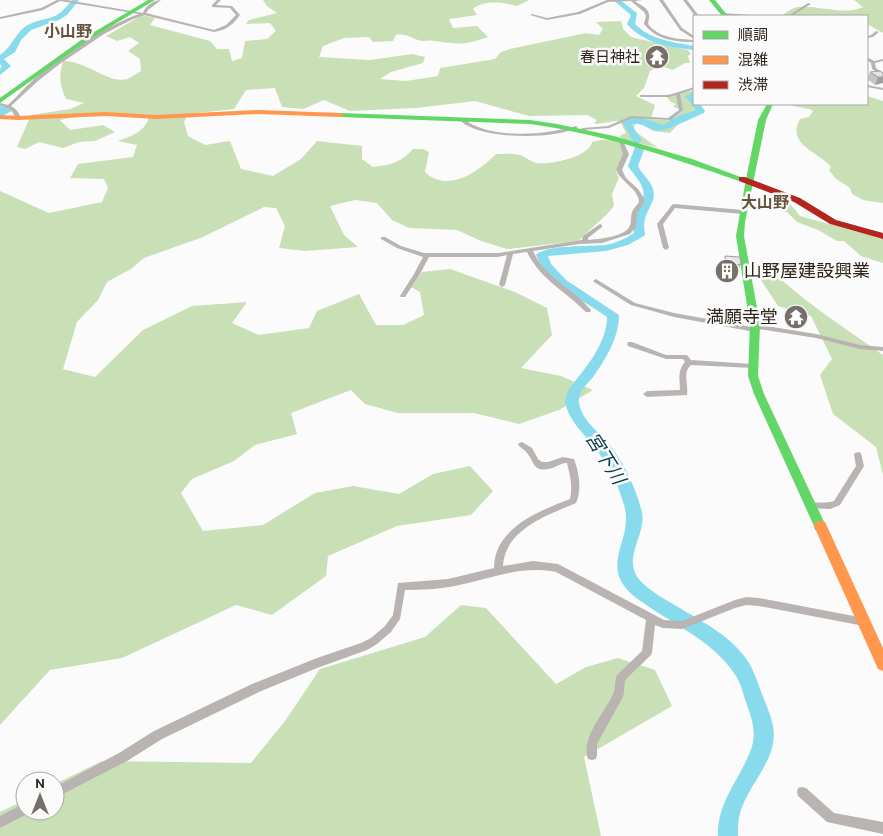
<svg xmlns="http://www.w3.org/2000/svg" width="883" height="836" font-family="Overpass,'Noto Sans JP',sans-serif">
  <rect width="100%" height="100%" fill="#fbfbfb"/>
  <!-- forest -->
  <g fill="#c9e0b7">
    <path d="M263,0H529L517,6C502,2 484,0 473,9L477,15L449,19L453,28L477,26L488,37C462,46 460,44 434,41C430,40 426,41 422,41C411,39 407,33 396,35L393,41L373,42L369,37L344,38L323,46L319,57L370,60L412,54L425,57L423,63L391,72L380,79L406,81L438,76L440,68L495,59L501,52L510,49L586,33L599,35L603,29L596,22L621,21L623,29L631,37L688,50L691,54L688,56L690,63H685L673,70L661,66L650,71L644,88L636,96L655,105L651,119L670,120L681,112L680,109L673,107L676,104L671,102L665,95L694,90V104H699L701,110L680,122L670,133L653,131L640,123L635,124L634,128L636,132L658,148L623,139L619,136L626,133L621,123L617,121L596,124L594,123L597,120L587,115L529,116L475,101L416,108L350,111L324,100L303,109L282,107L275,88L246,90L234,109L188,114L184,122L188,136L205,145L230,141L241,169L273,176L301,159L317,141L362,146V159L373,167C391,165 400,163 413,149H423L429,152L425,172C448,194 479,171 496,154C504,154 513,153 520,155C526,157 531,162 537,163C551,165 589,157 592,142C602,139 609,139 619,142L624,155L616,171L619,178L612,194L614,206C604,219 590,228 579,241L507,249L481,241L457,230L409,228L392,220L377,203L355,200L330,206L344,235L358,247L305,251L279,248L285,226L276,208L264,207L203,237L144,258L131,269L107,282L98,300L77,322L63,369L95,377L143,330L192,306L247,302L232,323L259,335L309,328L317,311L359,294L376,325H403L424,315L420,292L411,287L422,272L450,269L515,292L547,308L552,335L521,368L561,376L593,390L559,410L519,424L474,413H398L365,404L351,390L291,413L297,434L255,445L234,461L192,479L181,493L203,531L263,525L315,493L353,486L399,494L433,474L470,466L493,491L471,515L397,526L328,556L326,576L272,615L236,605L122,658L50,670L0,725V191L49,213L102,202L108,188L104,179L70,178L78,164L133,157L137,145L118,141C131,136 145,132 149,117L90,114L60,120L70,130L103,125L115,132L95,141L79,142L63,148L39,142L25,149L17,147L31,115L70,109L84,103L66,99C59,85 59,75 63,61C85,60 108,84 127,79C132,77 137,73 141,71L140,59L128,51L139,43L130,37L117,41L106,36L142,15L155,18L150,25L210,41L217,49H229L232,61L242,58L245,41L267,39L276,31L270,23L246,24L249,20L277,13L267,6Z"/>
    <path d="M854,0H883V33L867,24V16H781C786,13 793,7 798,7C819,5 844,16 863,7Z"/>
    <path d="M867,96L883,101V203L863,200L852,194L850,188L835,178L829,170L831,167C818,151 786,145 800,119L809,117L813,111L809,109L783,104H867Z"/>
    <path d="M776,198L788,201L800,216L883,239V263L861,256L844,241H837L818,230L797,222L787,212L778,209Z"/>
    <path d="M767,267C802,300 843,327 883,355V475L876,447L833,414L820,375L832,359L811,316L778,306L761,280Z"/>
    <path d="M461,605L486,608L556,684L586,667L618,658L655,670L672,706L584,757L601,836H0V812L25,800V811H55V784L102,761L251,763L285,721L320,669L425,637Z"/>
  </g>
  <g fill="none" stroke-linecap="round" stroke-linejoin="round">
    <!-- river -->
    <g fill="#88daed" fill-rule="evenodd">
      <path d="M72,0H79L67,15L59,20L31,30L21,40L15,52L4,59L11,66L0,75V69L2,66L0,64V55C12,47 16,32 26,26C48,14 53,25 72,0Z"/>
      <path d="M613,0H620L637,13L635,24C651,40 673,42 694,46V50C670,47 644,44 627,24L631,15Z"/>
      <path d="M694,92V104H700L705,111L704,113C694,117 666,131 659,131C649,130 642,122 631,124L642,141L637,144L634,143L622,122L623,120L639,117L663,125L676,117L696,110L685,96Z"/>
      <path d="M0,105L12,111L0,117Z"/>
      <path d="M640,144L645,147L638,166C642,174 650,180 653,189C658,205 640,211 645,234L644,236L628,245L606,251L548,256L551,264L566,280L619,315C619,337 606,359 593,377C587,385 578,391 579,402C581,421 601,433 612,448C625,466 637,490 642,513C646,536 623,556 638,578C647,590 665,599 678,607C703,622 733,637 749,663C755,673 758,684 762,694C766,705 771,715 773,726C779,758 750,782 741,810C738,819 738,827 738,836H718C717,803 738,782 750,752C757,736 753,721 747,705C743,694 741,682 734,673C711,639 668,622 635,597C596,565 635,541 624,505C619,488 612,470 601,456C589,437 570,425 565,402C566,389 576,381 583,371C595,356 607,336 607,317C581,298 549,286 536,255C547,244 589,247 605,245C616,243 625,239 634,233C629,212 647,207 643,190C641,181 633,174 628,166L635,147Z"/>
    </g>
    <!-- street -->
    <g fill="#b9b4b2" fill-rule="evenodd">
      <path d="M57,0H67L143,13C145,6 154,0 161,0L148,10L146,13L214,30L226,25L236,15L230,8L212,7V5L217,0H221L216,5L232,6L240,15C233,25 226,30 214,32L144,15L133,19L104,34L61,63L38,81L11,106C16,109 21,114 20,119H16L12,111L0,105V103L8,105C17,97 24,88 33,80C61,55 103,27 139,14L60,1L43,10L0,19V17L41,8Z"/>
      <path d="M607,0H643L635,1C646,9 652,9 648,24C659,38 677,39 694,40V42C676,42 656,40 644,24L646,16L644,12L631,1L608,2L580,14L547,20L530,15L532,14L547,18L578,12Z"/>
      <path d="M659,0H663L682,28L694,36V39L680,30Z"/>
      <path d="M683,0H687L699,16H695Z"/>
      <path d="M808,3L811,4L792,16H788Z"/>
      <path d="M722,13L750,15L752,16L721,15Z"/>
      <path d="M876,31L879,32L873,37L867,38V36L871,35Z"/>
      <path d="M867,57L874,61L883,59V61L875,63L876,68L883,73V76L872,69L871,63L867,60Z"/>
      <path d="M867,85L883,88V90L867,87Z"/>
      <path d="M694,87V89L680,94L683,110L671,120L632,118L609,128L583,130L581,129L583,128L608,126L631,116L668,118L679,110L676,95L669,97H640V95H669Z"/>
      <path d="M460,119H464C490,140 546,135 576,126L578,127C556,140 478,140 460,120Z"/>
      <path d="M618,138L622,139L629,154L622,170L626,178L638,189L644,198V203L637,213L636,227L630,234L602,243L579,244L533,251C546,279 573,288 591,310L590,312H586C566,292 540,279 527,252L513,254L505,285L502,287L499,285L507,255L498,257H429L420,274L405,297H401L400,296L414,274L423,257L397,248L381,239V237H385L401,246L424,253H498L582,240L583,236L600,224L602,225V227L588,238V240C598,239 627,237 630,225C632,220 630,215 633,210C636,205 641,203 638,197C634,187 621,181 616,170L623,154L618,139Z"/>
      <path d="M674,204L743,210L746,212L743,214L675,208L663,224L669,248L666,250L663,248L657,224L672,205Z"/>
      <path d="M596,279L635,303L674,313L752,327L753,324H755L816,334L860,345L883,347V351L860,349L816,338L758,329L757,332H755L674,317L631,305L594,282L593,281Z"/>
      <path d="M628,342H632L666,355H687L691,360L753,364L757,366L753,368L691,365C682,373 689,384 687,395L647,397L643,394L647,391L680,390C680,379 677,371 685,362L683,359H666L628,346L627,344Z"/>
      <path d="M522,442L532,448L538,459L542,462H548L563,457L574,459C579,472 582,490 576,503C548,515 505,529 503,566L533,561L558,564L664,620L682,621L735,600L746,597L759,598L864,618L867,619L869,622L867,625L864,626L759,606L746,605L735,608L682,629L663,628L655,625L652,653L650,656L625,680L624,693L623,697L597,744V755L596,759L592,760L588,759C580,739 605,712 613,694C616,688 614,681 617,675L642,651L646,620L556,572C520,565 490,579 455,586C438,589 422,590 405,590L400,619L391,632L377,644L367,650L317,668L259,692L162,739L127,761L55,798V787L119,753L154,731L252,684L317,658L361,643L371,638L385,626L393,615L398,583L448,579L494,568C494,528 539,511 570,499C573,487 570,475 567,463C560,463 555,468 548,469C533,472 534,461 527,453C525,450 521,448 518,445L519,443Z"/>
      <path d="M858,452L861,453L864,466L840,505L830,509L808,508L807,506L808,504C817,501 826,504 834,501L856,466L854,455L855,453Z"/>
      <path d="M802,787L806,788L834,813L883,822V834L827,822L798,796L797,792L798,788Z"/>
      <path d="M25,803V811H30L29,813L0,828V816Z"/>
    </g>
    <!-- fast -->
    <g fill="#63d668" fill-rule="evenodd">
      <path d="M148,0H155L88,40L0,103V98L84,38Z"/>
      <path d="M709,0H715L728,16H722Z"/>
      <path d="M767,104H773L766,120L745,222L744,236L760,324L758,376L764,394L826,526L825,530L820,531L815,530L814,526L754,394L748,376L750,324L736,236L746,179L739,181C670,157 602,134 530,124L340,117L336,115L340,113L530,120L557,124L614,136L692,159L746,179L758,120Z"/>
    </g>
    <!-- slow -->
    <g fill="#ff974d" fill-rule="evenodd">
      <path d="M258,110L340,113L344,115L340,117L258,114L156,119L106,116L18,120L0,119V115L18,116L106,112L156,115Z"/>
      <path d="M820,521L825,522L883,648V671L878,669L814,526L815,522Z"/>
    </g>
    <!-- jam -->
    <path fill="#b3261e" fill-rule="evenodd" d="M739,177H745L800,198L836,220L883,233V239L830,224L794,202L739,181Z"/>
  </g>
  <!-- wall -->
  <g fill="#c5c4c8">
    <path d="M870,72L883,73L875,85L867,79Z"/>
    <path d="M725,256L741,264L737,275L726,277L725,274H722L721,266Z"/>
  </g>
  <!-- shaded-wall -->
  <path fill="#a0a0a3" d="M878,77H883V83L875,85Z"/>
  <!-- building -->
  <g fill="#e5e4e9" stroke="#a0a0a3">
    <path d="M880,71L883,73V77H878L870,72Z"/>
    <path d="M725,256L740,257L741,264L730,266L729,263H726Z"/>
  </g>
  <!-- icons -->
  <defs>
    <g id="temple-disc" transform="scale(1.25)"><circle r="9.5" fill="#767069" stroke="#fbfbfb"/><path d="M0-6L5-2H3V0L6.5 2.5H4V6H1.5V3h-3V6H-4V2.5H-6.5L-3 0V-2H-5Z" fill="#fff"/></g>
    <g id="building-disc" transform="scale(1.25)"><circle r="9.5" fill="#767069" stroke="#fbfbfb"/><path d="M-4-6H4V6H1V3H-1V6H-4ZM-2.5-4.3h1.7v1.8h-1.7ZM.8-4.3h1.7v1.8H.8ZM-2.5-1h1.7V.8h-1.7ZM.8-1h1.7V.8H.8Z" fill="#fff"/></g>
  </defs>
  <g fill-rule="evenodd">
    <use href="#temple-disc" x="657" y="57"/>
    <use href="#building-disc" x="727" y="271"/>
    <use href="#temple-disc" x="796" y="317"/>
  </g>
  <g text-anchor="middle" stroke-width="5" stroke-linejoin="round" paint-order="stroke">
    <!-- far-poi labels -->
    <g font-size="15" fill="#2f251a" stroke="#fbfbfb" text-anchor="end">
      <text x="640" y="62">春日神社</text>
    </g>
    <!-- far-quarter labels -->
    <g font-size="16" font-weight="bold" fill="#68523a" stroke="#fbfbfb">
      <text x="68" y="37">小山野</text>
      <text x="765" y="208">大山野</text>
    </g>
    <!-- poi labels -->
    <g font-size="18" fill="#2f251a" stroke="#fbfbfb" text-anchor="start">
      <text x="744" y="277">山野屋建設興業</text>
      <text x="778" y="323" text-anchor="end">満願寺堂</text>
    </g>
    <!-- water labels -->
    <g font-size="19" font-style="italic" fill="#073f4a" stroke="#fbfbfb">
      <text transform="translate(606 458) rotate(58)" y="7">宮下川</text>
    </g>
  </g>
  <!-- legend -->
  <rect x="693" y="15" width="175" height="90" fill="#fbfbfb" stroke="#a9a5a1"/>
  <rect x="703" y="31" width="25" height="8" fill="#63d668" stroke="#a9a5a1"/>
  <text x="738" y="40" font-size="15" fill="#2f251a">順調</text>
  <rect x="703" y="56" width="25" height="8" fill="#ff974d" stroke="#a9a5a1"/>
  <text x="738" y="65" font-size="15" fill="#2f251a">混雑</text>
  <rect x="703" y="81" width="25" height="8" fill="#b3261e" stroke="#a9a5a1"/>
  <text x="738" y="90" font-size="15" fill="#2f251a">渋滞</text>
  <!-- north arrow -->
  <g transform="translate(40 796)"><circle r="24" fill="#fbfbfb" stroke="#a9a5a1"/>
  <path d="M0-4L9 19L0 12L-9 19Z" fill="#767069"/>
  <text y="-8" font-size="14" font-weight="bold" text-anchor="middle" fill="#2f251a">N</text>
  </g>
</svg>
